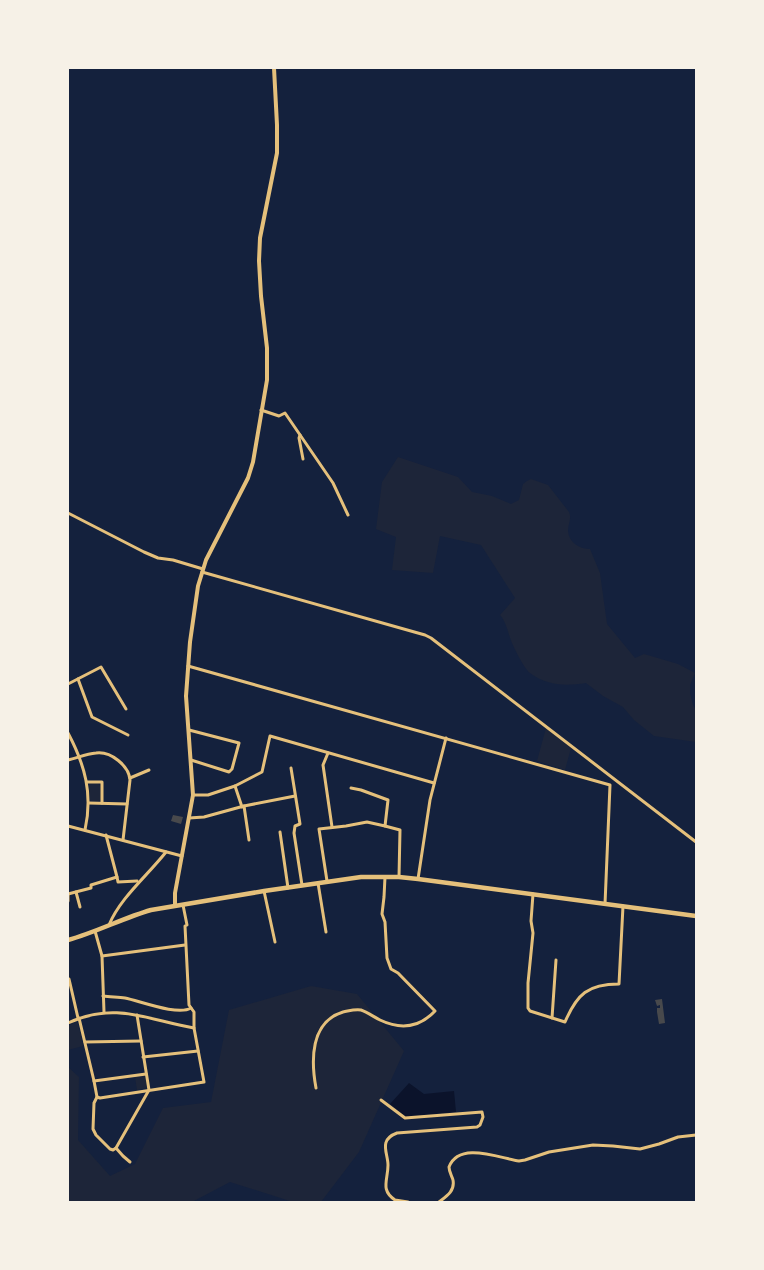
<svg xmlns="http://www.w3.org/2000/svg" width="764" height="1270" font-family="'Nunito Sans',sans-serif">
  <rect width="100%" height="100%" fill="#14213d"/>
  <!-- green -->
  <g fill="#1d2539">
    <path d="M398,457L458,477L472,492L492,496L511,504L519,500L523,484L527,481L531,479L548,485L569,512C572,519 568,524 568,531C569,543 580,549 590,549L600,573L607,624L635,658L644,654L678,664L695,673L690,685V693L693,705L696,710V742L654,736L634,720L623,707L603,696L586,683C566,686 547,686 530,673C524,668 515,650 512,643C508,634 507,623 500,615L515,598L481,545L440,536L433,573L392,570L396,537L376,529L382,482Z"/>
    <path d="M546,728L571,748L565,770L537,761Z"/>
    <path d="M90,783H98L100,786L101,799L99,801H91L90,800L89,786Z"/>
    <path d="M311,986L357,994L404,1051L359,1152L321,1202H293L230,1182L192,1202H68V1067L79,1077L78,1140L110,1176L135,1164L163,1108L211,1102L229,1010Z"/>
    <path d="M76,1022L78,1023L83,1046L68,1050V1026Z"/>
    <path d="M144,1076L145,1077L147,1087L146,1088L137,1090L135,1077Z"/>
  </g>
  <!-- water -->
  <path fill="#0b132b" d="M409,1083L424,1094L454,1091L456,1112L406,1117L390,1104Z"/>
  <!-- building -->
  <g fill="#48494c">
    <path d="M173,815L183,817L181,824L171,821Z"/>
    <path d="M662,999L665,1023L659,1024L657,1012V1008H660V1005L657,1006L655,1000Z"/>
  </g>
  <g fill="none" stroke-linecap="round" stroke-linejoin="round">
    <!-- minor -->
    <g stroke="#e5c07b" stroke-width="3">
      <path d="M261,410L279,416L285,413L333,483L348,515"/>
      <path d="M300,435L299,438L303,459"/>
      <path d="M68,513L144,552L158,558L173,560L203,569"/>
      <path d="M202,572L425,635L431,638L696,842"/>
      <path d="M188,666L610,785L605,904"/>
      <path d="M78,679L92,717L128,735"/>
      <path d="M68,684L101,667L126,709"/>
      <path d="M189,730L239,743L232,769L229,772L191,760"/>
      <path d="M68,733C85,765 93,794 85,830"/>
      <path d="M328,753L323,765L332,827"/>
      <path d="M68,760C77,758 86,754 96,753C111,751 129,766 130,780L123,840"/>
      <path d="M291,768L300,824L295,826L294,833L302,885"/>
      <path d="M130,778L149,770"/>
      <path d="M87,782H102V803"/>
      <path d="M235,786L262,772L270,736L434,783"/>
      <path d="M193,795H208L235,786L242,807"/>
      <path d="M89,803L127,804"/>
      <path d="M244,806L249,840"/>
      <path d="M189,818L204,817L244,806L295,796"/>
      <path d="M68,826L182,856"/>
      <path d="M385,826L400,830L399,877"/>
      <path d="M280,832L288,888"/>
      <path d="M117,877L118,882L137,881"/>
      <path d="M418,879L430,800L446,738"/>
      <path d="M327,881L319,829L346,826L367,822L385,826L388,800L361,790L351,788"/>
      <path d="M318,883L326,932"/>
      <path d="M264,891L275,942"/>
      <path d="M76,892L80,907"/>
      <path d="M68,893V901"/>
      <path d="M68,894L91,888V885L117,877L106,835"/>
      <path d="M533,894L531,921L533,933L528,983V1008L530,1011L565,1022C577,994 588,984 619,984L623,906"/>
      <path d="M109,925C120,898 148,875 166,852"/>
      <path d="M95,931L102,956L104,1012"/>
      <path d="M102,956L185,945"/>
      <path d="M68,979H69L78,1018"/>
      <path d="M103,996C110,997 118,997 125,998C140,1001 178,1016 191,1008"/>
      <path d="M79,1018L94,1081L97,1097L94,1103L93,1129L96,1135L110,1149L113,1150L116,1148L149,1090L137,1015"/>
      <path d="M552,1018L556,960"/>
      <path d="M68,1023C115,1001 148,1020 194,1028"/>
      <path d="M85,1042L141,1041"/>
      <path d="M143,1057L198,1051"/>
      <path d="M94,1081L146,1074"/>
      <path d="M316,1088C311,1061 310,1022 343,1012C349,1011 354,1009 361,1010C367,1012 374,1017 380,1020C401,1030 419,1028 435,1011L398,973L391,969L387,958L385,922L382,914L384,897L385,877"/>
      <path d="M97,1097L100,1098L204,1082L194,1028V1012L189,1005L185,926L187,925L183,905"/>
      <path d="M381,1100L405,1118L482,1112L483,1117L480,1125L477,1127L397,1133C378,1140 388,1153 388,1165C388,1180 380,1190 395,1200L408,1202"/>
      <path d="M116,1148L123,1156L130,1162"/>
      <path d="M439,1202C447,1196 455,1191 453,1180C452,1176 449,1172 449,1167C459,1141 499,1158 519,1161L525,1160L549,1152L593,1145L613,1146L640,1149L659,1144L678,1137L696,1135"/>
    </g>
    <!-- secondary -->
    <path stroke="#e5c07b" stroke-width="4" d="M175,905V893L193,795L186,696L190,642L198,586L206,560L248,478L253,462L267,380V348L261,296L259,261L260,238L277,153V125L274,68"/>
    <!-- primary -->
    <path stroke="#e5c07b" stroke-width="4.5" d="M68,940C97,932 123,918 151,910L264,891L361,877H399L418,879L696,916"/>
  </g>
  <!-- border -->
  <rect width="764" height="1270" fill="none" stroke="#f6f1e7" stroke-width="138"/>
</svg>
